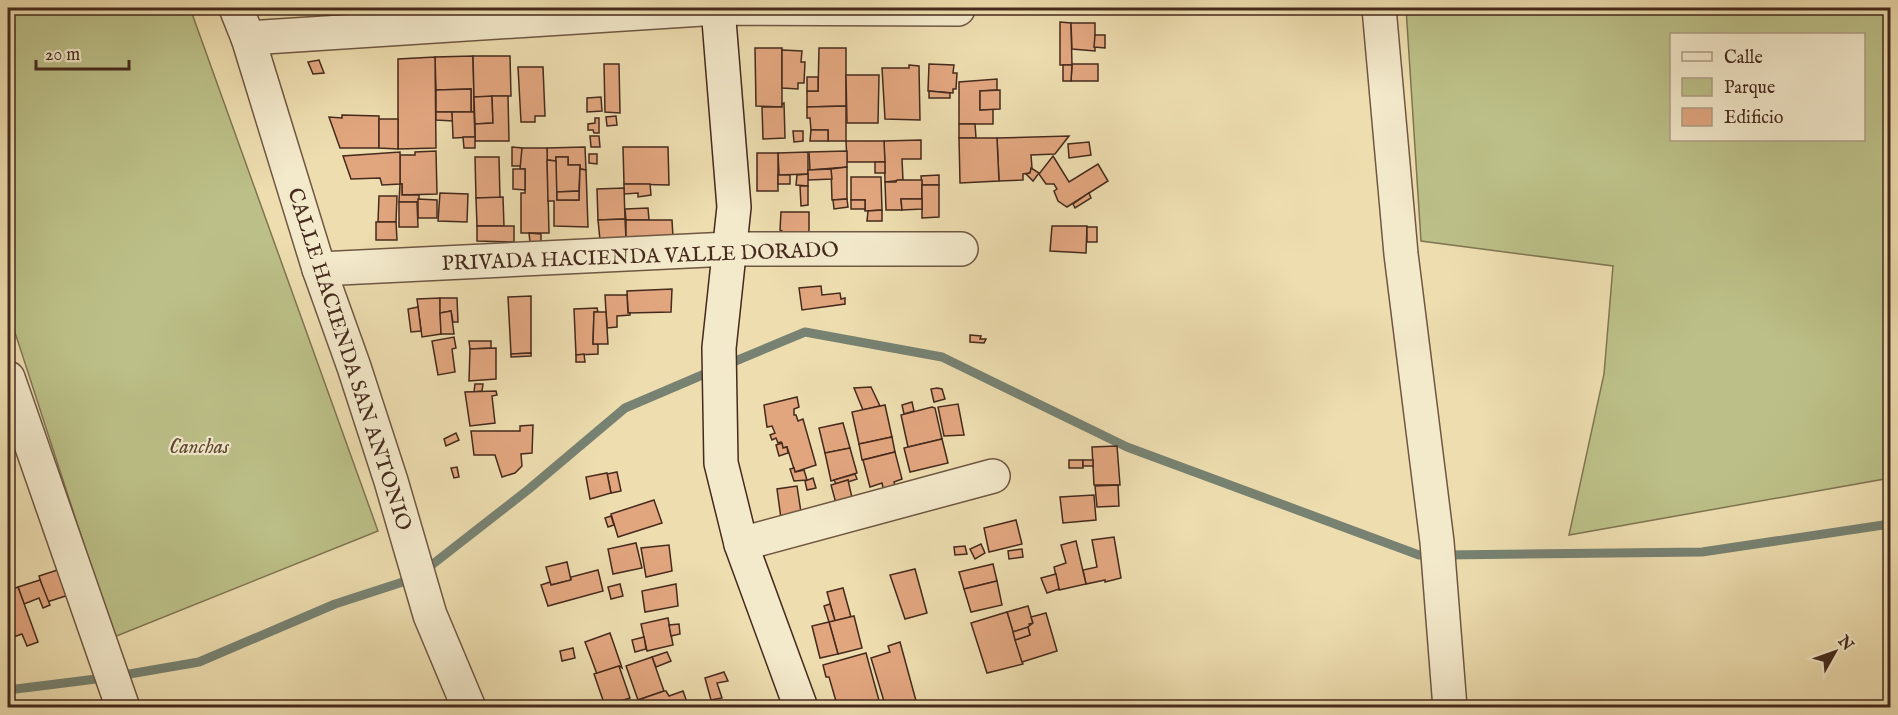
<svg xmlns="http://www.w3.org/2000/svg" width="1898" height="715" font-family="'IM FELL English',serif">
  <rect width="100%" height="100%" fill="#edddaf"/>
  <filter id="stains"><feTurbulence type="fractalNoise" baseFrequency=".00333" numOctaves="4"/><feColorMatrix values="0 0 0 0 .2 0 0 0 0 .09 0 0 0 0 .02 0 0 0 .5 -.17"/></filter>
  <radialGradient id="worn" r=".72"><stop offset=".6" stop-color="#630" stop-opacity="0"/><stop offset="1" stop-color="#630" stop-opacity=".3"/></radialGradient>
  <!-- green -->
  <g fill="#bcc088" stroke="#807552" stroke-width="1.5" fill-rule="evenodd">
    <path d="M8,8H190L378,531L114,637L8,311Z"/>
    <path d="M1406,8H1890V478L1569,535L1604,374L1613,266L1421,241ZM1672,34H1864V140H1672Z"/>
  </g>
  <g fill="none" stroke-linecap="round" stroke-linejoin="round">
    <!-- stream -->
    <g stroke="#778272" stroke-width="9">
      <path d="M726,365L805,332L942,357L1127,447L1419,555H1431"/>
      <path d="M1445,555L1702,552L1890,524"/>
      <path d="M424,571L529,489L625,408L714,370"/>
      <path d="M8,690L112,677L199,662L335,604L412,579"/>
    </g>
  </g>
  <!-- building -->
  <g fill="#e2a67f" stroke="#452a1d" stroke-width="1.5">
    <path d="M1060,22L1071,23L1072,65H1060Z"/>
    <path d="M1071,23H1095V51L1072,49Z"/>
    <path d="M1095,35H1105V48L1094,47Z"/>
    <path d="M755,48H782V107L756,106Z"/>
    <path d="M819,48H846V106L807,107V91H818Z"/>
    <path d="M782,50L802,51L801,62H805L804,83H798V89L782,88Z"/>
    <path d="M473,56L474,97V112H471V89L436,90L435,57Z"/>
    <path d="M473,56H510L511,96L474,97Z"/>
    <path d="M435,57L436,148L398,149V59Z"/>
    <path d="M319,60L324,73L313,74L308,62Z"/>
    <path d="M604,64H619L620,113L605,112Z"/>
    <path d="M929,64L954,65L953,73H957L956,89H953V93L928,91Z"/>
    <path d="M1072,64H1098V81H1071Z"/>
    <path d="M909,65L919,66L920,120L885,119L882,68H909Z"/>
    <path d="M1063,65H1072L1071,81H1063Z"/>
    <path d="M518,67H543L545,116H535V122H521Z"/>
    <path d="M846,75H879L878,123H847Z"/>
    <rect x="807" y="77" width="11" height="14"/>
    <path d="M997,79V90L980,91V110L993,109V124H959V82Z"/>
    <path d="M471,89V112H436V90Z"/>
    <path d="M1000,90V109L980,110V91Z"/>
    <path d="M929,91L950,93V98H929Z"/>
    <path d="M492,96L493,123L475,124L474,97Z"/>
    <path d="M492,96H508L509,141H475V124L493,123Z"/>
    <path d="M601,97L602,111L587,112V98Z"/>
    <path d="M784,103L785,138L763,139L762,107H782V104Z"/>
    <path d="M846,106V141H828V130H811L810,118H807V107Z"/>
    <path d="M436,112H452L453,121L436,120Z"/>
    <path d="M452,112H474L475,137L453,138Z"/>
    <path d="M342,115L379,116V148H340L329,117L342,118Z"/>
    <path d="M616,116L617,125L607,126L606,117Z"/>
    <path d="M595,118H599V133H594L593,130H588V124L595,123Z"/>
    <path d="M379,119H398V149L379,148Z"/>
    <path d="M959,124H975L976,138H959Z"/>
    <path d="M811,130H828V141H810Z"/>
    <path d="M793,131H803V141L794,142Z"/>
    <path d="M590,136H599L600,147H591Z"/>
    <path d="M1069,136L1055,154L1031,155L1032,168L1030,173L1023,174V180L999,181L997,138Z"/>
    <path d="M463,137H475V148H464Z"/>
    <path d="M959,138H997L999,181L960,183Z"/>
    <path d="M921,140V159H902L903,180L885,182L884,141Z"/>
    <path d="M846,141H884L885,162H847Z"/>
    <path d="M1089,142L1091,155L1069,158L1068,144Z"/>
    <path d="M512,147L522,148V166H512Z"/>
    <path d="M585,147L586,170L580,169V165H568V157H556V161L547,160V148Z"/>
    <path d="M623,147H668L669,185L624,184Z"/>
    <path d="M522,148H547L549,233H521V193H525V169H520Z"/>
    <path d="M436,151L437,194L402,195V184H400V155H415V152Z"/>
    <path d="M847,151V167L810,170L809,152Z"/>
    <path d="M400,152V184L382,185L380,178L351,179L343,156Z"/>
    <path d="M808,152V174L779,175L778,153Z"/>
    <rect x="757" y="153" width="21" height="38"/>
    <path d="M589,154H597V164L589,163Z"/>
    <path d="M1053,156L1069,182L1098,164L1108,181L1067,207L1058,201L1054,191L1057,189L1054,184H1046L1039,174Z"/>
    <path d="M475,157H499L500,198H476Z"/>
    <path d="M556,157H568V165H580L579,191L555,192Z"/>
    <path d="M547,160L556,161L557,200H579L580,169L586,170L588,227L554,226V201H548Z"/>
    <rect x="875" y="162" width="10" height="11"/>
    <path d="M847,167V199L832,200L831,169Z"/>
    <path d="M1031,168L1039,173L1033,181L1026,174L1030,173Z"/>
    <path d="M513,169H525V190L513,189Z"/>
    <path d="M831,169L832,179L808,180V170Z"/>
    <path d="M808,174V186L796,185L797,175Z"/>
    <rect x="778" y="175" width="12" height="9"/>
    <path d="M939,175V185H922L921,176Z"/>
    <path d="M851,177H881L882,210L865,211V200H851Z"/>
    <path d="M897,180H922V199H901L902,210H886L885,182H896Z"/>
    <path d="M400,184H402V195H419V202H399Z"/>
    <path d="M624,184H650L651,195L638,197V193L624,194Z"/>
    <path d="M922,185H939V217L922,218Z"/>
    <path d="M800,186H808V205L801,206Z"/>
    <path d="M624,188L625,219L598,220L597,189Z"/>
    <path d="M579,191V200H557V192Z"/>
    <path d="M440,193L468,194L467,222L438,221Z"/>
    <path d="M1089,193L1091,198L1075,208L1073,204Z"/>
    <path d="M379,196H397L396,222H378Z"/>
    <path d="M503,197L504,226H477L476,198Z"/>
    <path d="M418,199L437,200V218H418Z"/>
    <path d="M847,199L848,207L834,209L833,200Z"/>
    <path d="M901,199H922V209L902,210Z"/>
    <rect x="851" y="200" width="14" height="9"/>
    <path d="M399,202H417L418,227H399Z"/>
    <path d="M648,208L649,220H626L625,209Z"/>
    <path d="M882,210V221H867L868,211Z"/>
    <path d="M781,212H809V234H782V231L780,230Z"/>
    <path d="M625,219L626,239L600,240L598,220Z"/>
    <path d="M626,220H672L673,238L626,239Z"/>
    <path d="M376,222H396L397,240H376Z"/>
    <path d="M477,226H514V242L477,241Z"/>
    <path d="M1052,226H1087L1086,253L1050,251Z"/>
    <rect x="1087" y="227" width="10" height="15"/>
    <path d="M529,233L541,234V242H530Z"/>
    <path d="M821,286L822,295L840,293L841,299L845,298V304L802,310L799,288Z"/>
    <path d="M672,289L671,312L628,313L627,291Z"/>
    <path d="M605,295H627L628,313H630V315L617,316V327L607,328Z"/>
    <path d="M531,296V353L511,354L508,297Z"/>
    <path d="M440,298L441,334L422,337L417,299Z"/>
    <path d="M440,298H457L458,322H453L451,311L440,313Z"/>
    <path d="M418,307L421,331L411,332L408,309Z"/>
    <path d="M597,308L598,312H594L593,344H598V354L576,355L574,309Z"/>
    <path d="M451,311L454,334H441L440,313Z"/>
    <path d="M594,312H606L608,344H593Z"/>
    <path d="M970,335L981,336L980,339H986L984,343L970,342Z"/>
    <path d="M454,337L456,348L452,349L455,372L438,375L432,341Z"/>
    <path d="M469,341H491V348L470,349Z"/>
    <path d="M496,348V379L469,381L470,349Z"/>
    <path d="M531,353V356L511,357V354Z"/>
    <path d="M584,354L585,362H576V355Z"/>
    <path d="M475,384H483L482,391L474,392Z"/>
    <path d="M871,387L880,406L863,410L854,388Z"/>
    <path d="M937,388L942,389L945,399L934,402L931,389Z"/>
    <path d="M496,391L497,395L492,396L495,423L470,426L465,392Z"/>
    <path d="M797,397L799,407L794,409V415H796L798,421L803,419L816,465L795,472L787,447L783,448L781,442L778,443L776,438L772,440L770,435L775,433L772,426L767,427L764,405Z"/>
    <path d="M912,402L914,411L904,414L902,405Z"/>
    <path d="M958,404L964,435L944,436L938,407Z"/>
    <path d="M885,405L892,437L859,444L852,412Z"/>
    <path d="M932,407L935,408L942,439L908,447L901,415Z"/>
    <path d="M843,423L850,448L825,453L819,428Z"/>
    <path d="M533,425L532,453L521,454L522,466L515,473L502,477L495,455H474L471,431H520V426Z"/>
    <path d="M456,433L459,440L446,446L444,439Z"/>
    <path d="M892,437L895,452L862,460L859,444Z"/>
    <path d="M942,439L948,463L910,472L904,448Z"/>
    <path d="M782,443L783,448L787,447L788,453L779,456L776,445Z"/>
    <path d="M1117,446L1120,485H1094L1092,447Z"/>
    <path d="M850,448L857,473L831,481L825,453Z"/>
    <path d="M895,452L902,479L894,482L896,489L884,492L882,483L870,487L863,460Z"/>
    <rect x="1069" y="460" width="14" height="8"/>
    <rect x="1083" y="460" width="10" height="6"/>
    <path d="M457,467L459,477L454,478L451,468Z"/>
    <path d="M794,468L795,472L804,470L807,480L794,481L790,469Z"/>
    <path d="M617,472L621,491L611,493L607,474Z"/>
    <path d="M607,473L611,493L590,499L586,477Z"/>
    <path d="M855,474L857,479L848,482V480L836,484L834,480Z"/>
    <path d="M813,478L816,488L807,490L805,481Z"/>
    <path d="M848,480L853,502L837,507L831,485Z"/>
    <path d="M1118,485L1119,506L1097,507L1095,486Z"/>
    <path d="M797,486L802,519L782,526L777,489Z"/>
    <path d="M1094,495L1096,520L1063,523L1060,497Z"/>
    <path d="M654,500L662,523L618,537L611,514Z"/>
    <path d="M611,516L614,525L608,527L605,518Z"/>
    <path d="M1016,520L1022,544L989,552L984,528Z"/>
    <path d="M1114,537L1121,578L1105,582V580L1086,584L1083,570L1097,567L1092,540Z"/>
    <path d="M1076,541L1086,584L1059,590L1054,567L1066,563L1061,545Z"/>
    <path d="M636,543L642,568L613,574L608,549Z"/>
    <path d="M981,544L985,553L975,559L970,549Z"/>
    <path d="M669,545L672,571L646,577L641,548Z"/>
    <path d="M965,546L967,554L955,555L954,547Z"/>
    <path d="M1022,549L1023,557L1009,559L1008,551Z"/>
    <path d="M567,562L571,580L551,585L546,567Z"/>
    <path d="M76,564L84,590L47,602L39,576Z"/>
    <path d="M993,564L997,581L964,589L959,572Z"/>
    <path d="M915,569L927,613L905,619L890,575Z"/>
    <path d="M598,570L603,591L548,606L541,585L550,582L551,585L571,580V577Z"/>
    <path d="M1056,574L1059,589L1047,593L1041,578Z"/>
    <path d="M40,580L50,605L43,608L39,598L24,604L18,587Z"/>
    <path d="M997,581L1002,605L971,612L964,589Z"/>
    <path d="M620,584L623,596L611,599L608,587Z"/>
    <path d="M676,584L678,606L645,612L642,591Z"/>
    <path d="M18,587L38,642L27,646L22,634L8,639V591Z"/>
    <path d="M843,588L851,617L835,621L827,592Z"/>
    <path d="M830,604L835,621L829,622L824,606Z"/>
    <path d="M1028,606L1033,623L1029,624L1030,627L1013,632L1007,612Z"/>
    <path d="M1007,612L1023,664L987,673L971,623Z"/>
    <path d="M1046,613L1057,651L1022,662L1015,640L1030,635L1028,627L1033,623L1031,617Z"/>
    <path d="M854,616L862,648L838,654L829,622Z"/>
    <path d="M668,618L673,645L647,651L641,624Z"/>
    <path d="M829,622L838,654L820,658L812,626Z"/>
    <path d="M679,624L680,634L671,636L669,625Z"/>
    <path d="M1028,627L1030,635L1015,640L1013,632Z"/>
    <path d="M610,633L622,668L619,666L597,674L585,642Z"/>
    <path d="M644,637L646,649L635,652L632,640Z"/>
    <path d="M900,642L918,708H886L871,658L890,652L888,646Z"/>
    <path d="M573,648L575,658L562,661L560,651Z"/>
    <path d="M667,652L671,661L656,667L652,657Z"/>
    <path d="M866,653L880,704L869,708H838L829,677H826L823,665Z"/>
    <path d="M652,657L664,691L638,700L626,666Z"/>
    <path d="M619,666L630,698L605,706L594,674Z"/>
    <path d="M724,672L728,681L717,683L722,698L711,700L705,678Z"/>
    <path d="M664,691H666L669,696L683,691L689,708H641L638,700Z"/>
    <path d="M639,701L641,708H616Z"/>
  </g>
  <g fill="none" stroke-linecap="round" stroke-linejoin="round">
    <!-- street casing -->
    <g stroke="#6f5742" stroke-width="36">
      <g id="street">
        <path d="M236,8L248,38L319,269L354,367L391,481L430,615L469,708"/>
        <path d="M1379,8L1401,254L1437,542L1450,708"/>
        <path d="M248,38L718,8L958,9"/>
        <path d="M319,269L729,249H961"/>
        <path d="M8,378L123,708"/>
        <path d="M741,544L993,476"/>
      </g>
    </g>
    <!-- secondary casing -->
    <g stroke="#452a1d" stroke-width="36">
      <path id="secondary" d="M718,8L734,207L719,348L721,463L741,544L801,708"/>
    </g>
    <!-- street -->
    <use href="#street" stroke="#f3e9cb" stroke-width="33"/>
    <!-- secondary -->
    <use href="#secondary" stroke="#f3e9cb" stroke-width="33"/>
  </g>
  <g text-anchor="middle" stroke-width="4.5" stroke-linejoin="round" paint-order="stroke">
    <!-- street labels -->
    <g font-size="21" fill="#452a1d" stroke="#f3e9cb">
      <text transform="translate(640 256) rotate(-2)" y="7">PRIVADA HACIENDA VALLE DORADO</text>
      <text transform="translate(350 359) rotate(72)" y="7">CALLE HACIENDA SAN ANTONIO</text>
    </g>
    <!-- park labels -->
    <g font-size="21" font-style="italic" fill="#5d4832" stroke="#f3e9cb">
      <text x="199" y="453">Canchas</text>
    </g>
  </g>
  <!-- margin -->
  <rect width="1898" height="715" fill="none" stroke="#edddaf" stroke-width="30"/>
  <rect x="9" y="9" width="1880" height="697" fill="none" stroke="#452a1d" stroke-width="3"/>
  <rect x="15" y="15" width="1868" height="685" fill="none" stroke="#452a1d" stroke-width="1.5"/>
  <!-- legend -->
  <rect x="1670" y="33" width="195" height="108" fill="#f3e9cb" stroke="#ad9d85" stroke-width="1.5"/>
  <rect x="1682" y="52" width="30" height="9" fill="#f3e9cb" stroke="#ad9d85" stroke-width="1.5"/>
  <text x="1724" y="63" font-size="18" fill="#452a1d">Calle</text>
  <rect x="1682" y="78" width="30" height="18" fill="#bcc088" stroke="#ad9d85" stroke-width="1.5"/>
  <text x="1724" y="93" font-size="18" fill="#452a1d">Parque</text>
  <rect x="1682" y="108" width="30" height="18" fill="#e2a67f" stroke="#ad9d85" stroke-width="1.5"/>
  <text x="1724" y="123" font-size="18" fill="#452a1d">Edificio</text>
  <!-- north arrow -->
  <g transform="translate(1835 652) rotate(50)" stroke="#f3e9cb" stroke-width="4.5" paint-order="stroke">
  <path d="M0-4.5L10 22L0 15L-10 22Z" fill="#452a1d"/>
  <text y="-9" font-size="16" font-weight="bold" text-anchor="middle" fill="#452a1d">N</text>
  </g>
  <!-- scale -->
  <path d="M36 60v9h93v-9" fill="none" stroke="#452a1d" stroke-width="3"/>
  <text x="45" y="60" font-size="18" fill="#452a1d" stroke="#f3e9cb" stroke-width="4.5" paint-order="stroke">20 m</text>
  <rect width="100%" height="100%" filter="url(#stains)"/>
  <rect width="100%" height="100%" fill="url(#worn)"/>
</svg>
